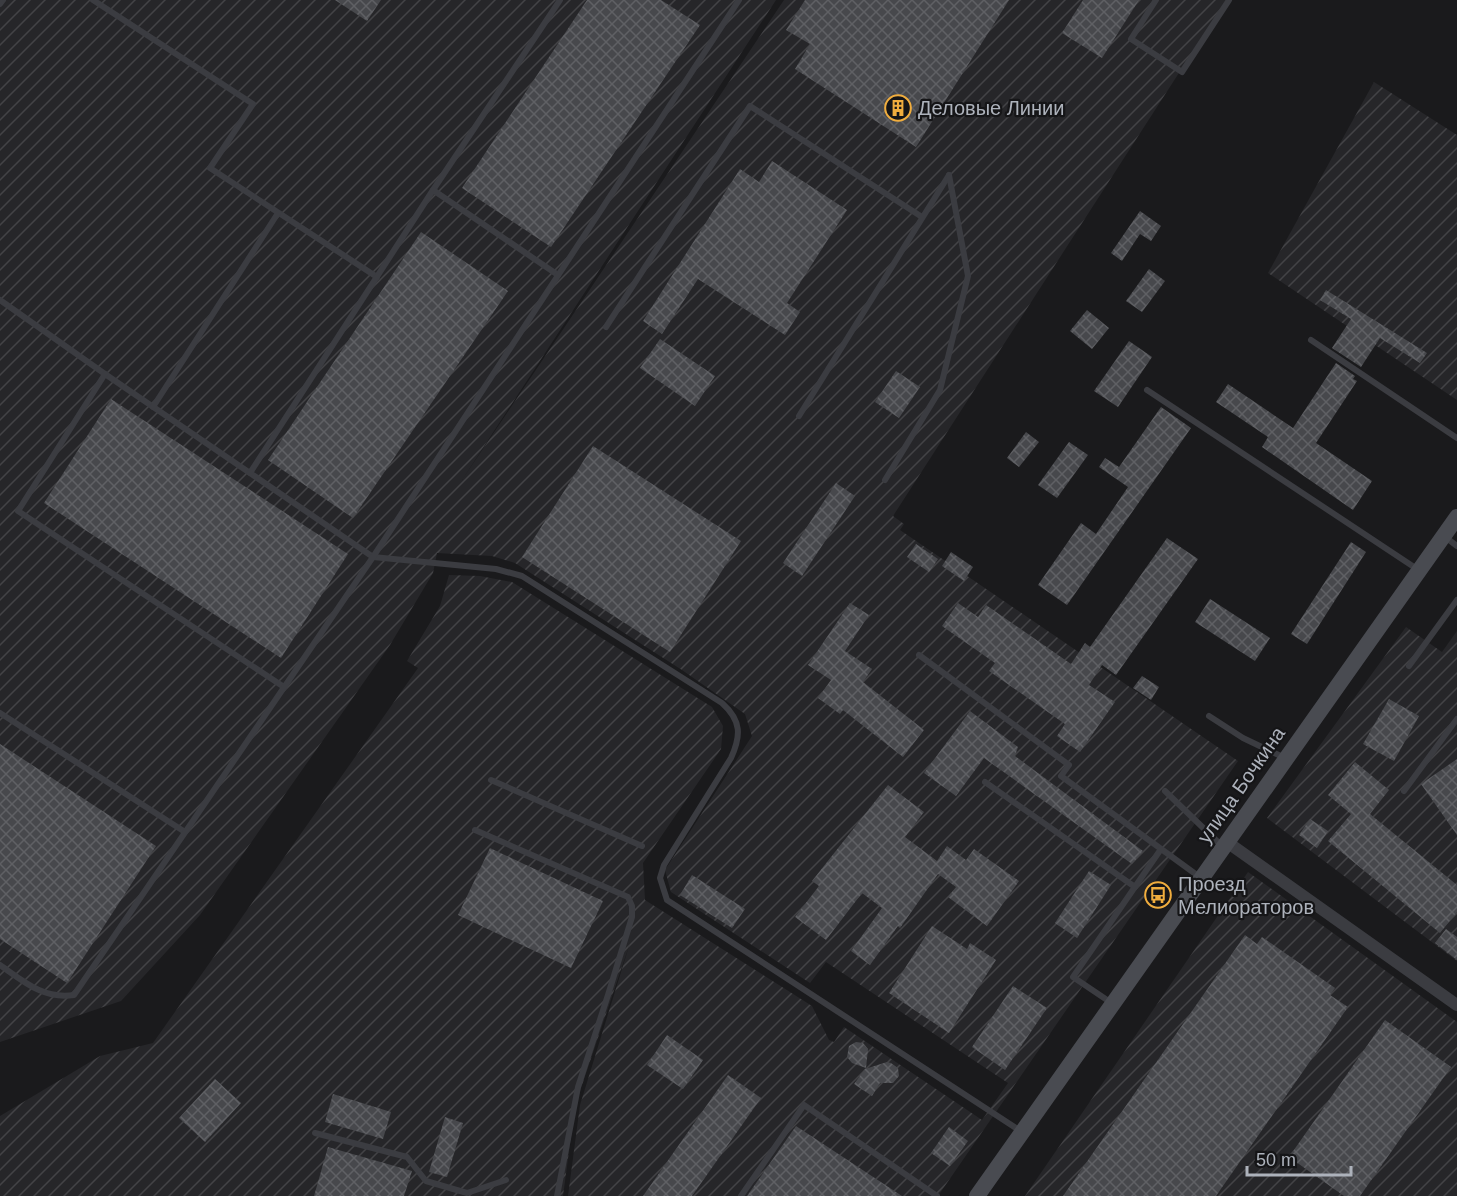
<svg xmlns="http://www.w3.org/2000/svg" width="1457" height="1196" font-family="Arial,sans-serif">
  <defs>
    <pattern id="industrial-furrows" width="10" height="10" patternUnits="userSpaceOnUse" patternTransform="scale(1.5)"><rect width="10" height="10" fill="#262629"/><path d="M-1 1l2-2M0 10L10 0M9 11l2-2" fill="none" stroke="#434346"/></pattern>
    <pattern id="building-cross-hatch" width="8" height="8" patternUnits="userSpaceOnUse" patternTransform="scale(1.5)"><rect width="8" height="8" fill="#47484c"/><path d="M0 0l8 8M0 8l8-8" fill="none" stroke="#5f6064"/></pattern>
  </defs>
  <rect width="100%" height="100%" fill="#1a1a1c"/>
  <!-- industrial -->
  <g fill="url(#industrial-furrows)">
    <path d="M0,0H776L462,480L784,0H1226L893,516L904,524L900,530L1238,761L938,1196H568L580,1105L630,943L575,1106L563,1196H0V1116L100,1056L153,1043L418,668L407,661L440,606L449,575L480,576L512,582L712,707L723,726L721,749L643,863L645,900L812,1006L829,1040L834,1042L844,1027L982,1120L1008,1083L826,962L810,983L671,892L665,870L752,736L745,714L682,670L515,563L492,556L437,553L433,573L390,645L200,915L121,1001L0,1042Z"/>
    <path d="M1374,82L1457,135V400L1268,273Z"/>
    <path d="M1406,627L1442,652L1457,631V961L1267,818Z"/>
    <path d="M1248,872L1457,1022V1196H1025Z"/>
  </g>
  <!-- building -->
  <g fill="url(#building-cross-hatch)">
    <path d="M335,0H381L367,21Z"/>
    <path d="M587,0H661L700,25L551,247L462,188Z"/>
    <path d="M805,0H1009L916,147L795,69L810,44L786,30Z"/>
    <path d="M1083,0H1139L1102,58L1062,33Z"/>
    <path d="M772,161L847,210L787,303L800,312L785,335L698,279L662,334L643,321L740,169L759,182Z"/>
    <path d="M1140,211L1161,226L1151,241L1140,234L1122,261L1111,253Z"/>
    <path d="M421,232L508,291L353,518L268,460Z"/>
    <path d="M1149,269L1165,281L1142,312L1126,301Z"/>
    <path d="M1326,290L1427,353L1420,363L1380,338L1361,367L1332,348L1351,319L1320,300Z"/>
    <path d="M1087,310L1109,328L1092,349L1070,331Z"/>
    <path d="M660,339L715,376L695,406L640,368Z"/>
    <path d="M1129,341L1152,357L1118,407L1094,391Z"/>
    <path d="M1336,363L1355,376L1353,379L1357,381L1316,443L1372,481L1353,510L1262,447L1268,437L1216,402L1228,384L1293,428Z"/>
    <path d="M896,371L920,387L899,418L875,402Z"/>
    <path d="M111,399L348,554L281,658L44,503Z"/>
    <path d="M1161,407L1191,428L1067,605L1038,585L1081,523L1096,534L1128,487L1099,467L1105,458L1119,467Z"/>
    <path d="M1026,432L1039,442L1019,467L1007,458Z"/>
    <path d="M1069,442L1088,455L1057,498L1038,485Z"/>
    <path d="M593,446L741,541L670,652L522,557Z"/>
    <path d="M836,483L855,496L802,576L783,563Z"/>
    <path d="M1167,538L1198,559L1116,675L1102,665L1089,685L1115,702L1080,752L1057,736L1065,724L989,671L995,663L942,626L958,603L978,617L986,605L1071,664L1085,643L1090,647Z"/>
    <path d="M1351,542L1366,552L1307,644L1291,634Z"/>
    <path d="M916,544L938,559L929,572L907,557Z"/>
    <path d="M951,552L973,567L964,581L942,566Z"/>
    <path d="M1210,599L1270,638L1255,661L1195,622Z"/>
    <path d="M850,603L869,615L845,651L872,669L863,682L924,730L903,757L843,710L840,714L818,698L831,680L808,665Z"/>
    <path d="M1142,676L1159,687L1151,700L1133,688Z"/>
    <path d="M1389,699L1419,716L1394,761L1363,744Z"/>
    <path d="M970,711L1018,747L1015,756L1143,851L1132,864L984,758L956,796L924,773Z"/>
    <path d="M0,744L156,846L67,983L0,939Z"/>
    <path d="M1457,759V835L1421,784Z"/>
    <path d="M1355,762L1389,790L1370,814L1457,885V912L1440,933L1328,841L1351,814L1328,795Z"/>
    <path d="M888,785L924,812L905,837L937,861L947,846L966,860L974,849L1019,881L987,926L948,897L956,887L938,874L900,928L898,926L870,965L851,951L882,908L862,893L826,940L795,917L819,886L812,881Z"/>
    <path d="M1310,819L1328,831L1317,848L1299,835Z"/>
    <path d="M490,848L603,901L571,968L458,915Z"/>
    <path d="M1089,871L1111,885L1077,938L1055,923Z"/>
    <path d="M692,875L745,909L732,928L680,895Z"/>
    <path d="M932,926L967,949L970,943L996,960L949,1033L889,993Z"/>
    <path d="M1446,929L1457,937V960L1435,943Z"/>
    <path d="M1245,935L1257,944L1262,937L1335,988L1330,995L1348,1007L1216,1196H1063Z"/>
    <path d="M1013,986L1047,1008L1005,1070L972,1047Z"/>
    <path d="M1385,1020L1451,1067L1360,1196H1344L1289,1157Z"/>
    <path d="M667,1035L703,1060L683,1089L647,1065Z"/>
    <path d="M856,1042L863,1043L868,1049L866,1068L852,1063L847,1057L849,1046Z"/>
    <path d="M887,1062L891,1063L898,1068L899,1076L893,1083H880L872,1096L854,1084L865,1069Z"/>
    <path d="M728,1075L761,1098L692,1196H643Z"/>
    <path d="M215,1079L241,1103L205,1142L179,1118Z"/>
    <path d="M333,1094L391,1112L383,1139L325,1122Z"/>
    <path d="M445,1117L463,1123L447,1177L429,1172Z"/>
    <path d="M796,1126L902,1196H747Z"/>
    <path d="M949,1127L968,1141L950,1166L931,1153Z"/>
    <path d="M328,1147L412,1171L404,1196H314Z"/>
  </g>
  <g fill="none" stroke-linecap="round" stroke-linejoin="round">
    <!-- lane -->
    <g stroke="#3b3c41" stroke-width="6">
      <path d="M93,0L253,104L210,168L377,277"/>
      <path d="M1156,0L1131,39L1182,72L1229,0"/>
      <path d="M0,4L3,0"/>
      <path d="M433,190L560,0"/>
      <path d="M0,300L105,374L373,557L496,569L522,576L722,703C742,721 741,736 731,758L664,865L660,878L667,900L1022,1132"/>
      <path d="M606,327L750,106L922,217"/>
      <path d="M1311,340L1457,438"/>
      <path d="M105,374L18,511L284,687"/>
      <path d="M1147,390L1417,569"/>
      <path d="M153,407L278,213"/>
      <path d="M799,416L949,175"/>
      <path d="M250,473L433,190L558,275"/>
      <path d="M885,480L940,390L968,276L949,175"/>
      <path d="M1444,536L1457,546"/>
      <path d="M919,655L1069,765L1061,776L1201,878"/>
      <path d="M1409,666L1457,600"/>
      <path d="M0,713L185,832"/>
      <path d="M1209,716L1243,738L1285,758"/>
      <path d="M491,780L642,846"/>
      <path d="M985,782L1135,887"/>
      <path d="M1165,791L1223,847"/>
      <path d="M1404,791L1457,719"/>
      <path d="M475,830L628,897L632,906V917L608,995L578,1087L557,1196"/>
      <path d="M0,965C23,981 44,1000 74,995L373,557L739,0"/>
      <path d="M1113,1004L1073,977L1161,849"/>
      <path d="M315,1133L407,1157L426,1181L467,1193L506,1180"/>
      <path d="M741,1196L804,1105L937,1196"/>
    </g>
    <!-- street -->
    <path stroke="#3b3c41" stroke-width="12" d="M1227,842L1457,1005"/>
    <!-- secondary -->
    <path stroke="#494b51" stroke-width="16" d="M977,1196L1457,517"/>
  </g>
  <!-- icons -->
  <defs>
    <g id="building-ring" transform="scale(1.35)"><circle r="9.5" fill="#151517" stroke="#f0ad3e" stroke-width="1.5"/><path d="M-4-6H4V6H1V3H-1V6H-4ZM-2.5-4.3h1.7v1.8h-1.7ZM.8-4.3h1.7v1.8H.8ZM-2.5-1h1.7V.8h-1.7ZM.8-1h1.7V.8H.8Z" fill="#f0ad3e"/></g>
    <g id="bus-ring" transform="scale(1.35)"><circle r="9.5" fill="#151517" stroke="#f0ad3e" stroke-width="1.5"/><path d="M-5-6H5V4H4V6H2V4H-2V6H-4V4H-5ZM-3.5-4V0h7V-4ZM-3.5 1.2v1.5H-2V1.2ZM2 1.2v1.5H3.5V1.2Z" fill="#f0ad3e"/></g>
  </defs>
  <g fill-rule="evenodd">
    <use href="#building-ring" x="898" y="108"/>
    <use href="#bus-ring" x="1158" y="895"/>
  </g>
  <g text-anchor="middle" stroke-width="4.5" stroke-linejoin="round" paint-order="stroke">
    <!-- poi labels -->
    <g font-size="20" fill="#adb2bb" stroke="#151517" text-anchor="start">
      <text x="918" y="115">Деловые Линии</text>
      <text x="1178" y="891">Проезд<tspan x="1178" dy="23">Мелиораторов</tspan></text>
    </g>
    <!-- street labels -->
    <g font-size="20" fill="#adb2bb" stroke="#151517">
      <text transform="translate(1241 785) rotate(-55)" y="7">улица Бочкина</text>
    </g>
  </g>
  <!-- scale -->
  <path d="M1247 1166v9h104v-9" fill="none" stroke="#adb2bb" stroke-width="3"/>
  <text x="1256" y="1166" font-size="18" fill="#adb2bb" stroke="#151517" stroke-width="4.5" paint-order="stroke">50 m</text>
</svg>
